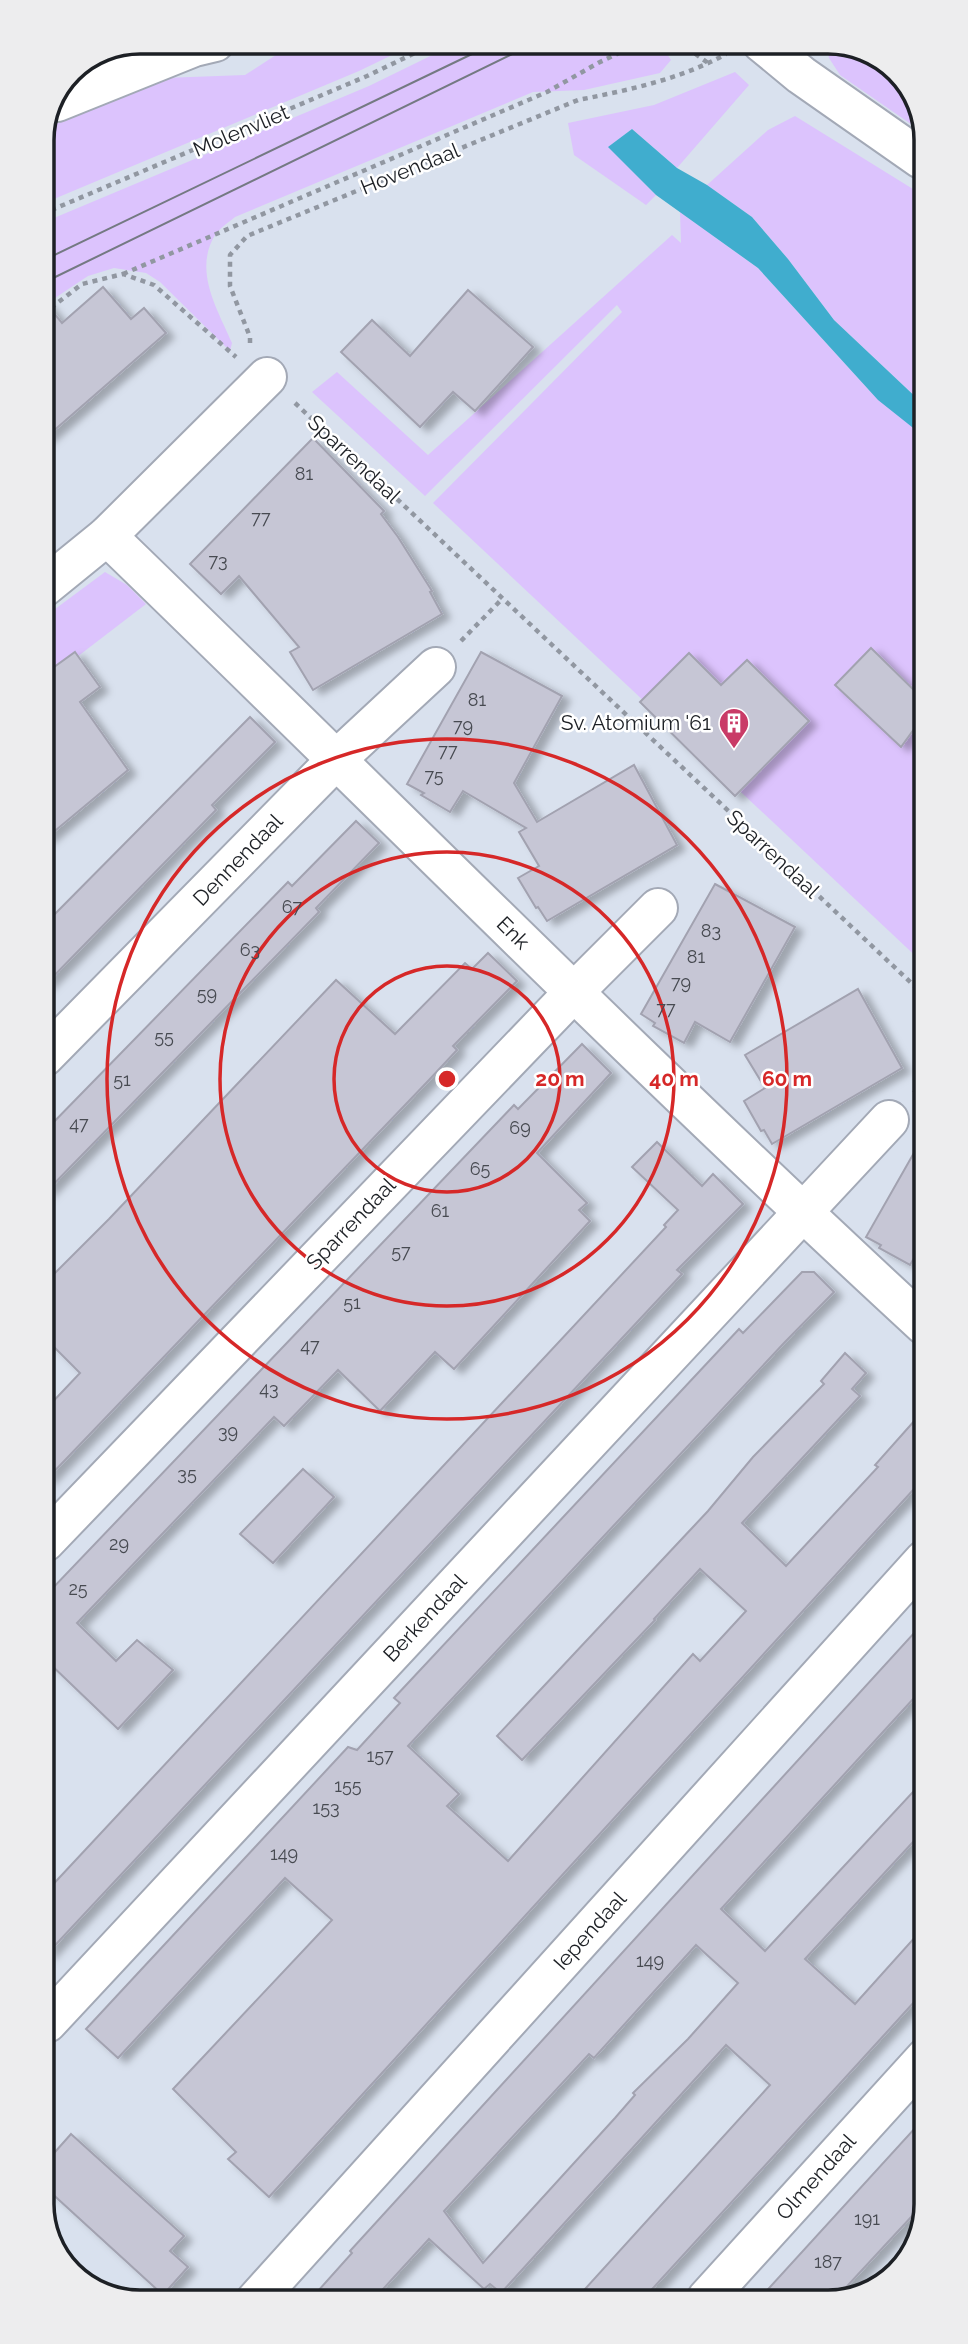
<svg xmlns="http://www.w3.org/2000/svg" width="968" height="2344" font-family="Raleway,sans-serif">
  <defs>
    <filter id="shadow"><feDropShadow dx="8" dy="4.5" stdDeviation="3.5" flood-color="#0004"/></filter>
  </defs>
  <rect width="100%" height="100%" fill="#d9e1ee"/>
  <!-- green -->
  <g fill="#dcc3fd">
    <path d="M296,42H419L359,71L42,204V134L44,129L164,78L245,75Z"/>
    <path d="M459,42H659L671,60L660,73L584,90L533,92L235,217C229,222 220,228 215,235C193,271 218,310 232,343L230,351L160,282L146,273L114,268L88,276L43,306L42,223L369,86Z"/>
    <path d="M826,42H835L888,63L921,109V131L840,75L829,58Z"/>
    <path d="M735,72L749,85L677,168L632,129L609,147L656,195L646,205L574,155L568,123L654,105Z"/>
    <path d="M795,116L921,194L922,403L834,320L788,259L752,217L707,185L768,130Z"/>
    <path d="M680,212L758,268L868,389L922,435L923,963L433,503L622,312L617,305L425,496L312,392L337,372L428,455L672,235L681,243Z"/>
    <path d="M105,572L127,585L146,604L43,683V618Z"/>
  </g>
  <!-- water -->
  <path fill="#40adce" d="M632,129L677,168L707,185L752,217L788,259L834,320L922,403V435L878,400L758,268L656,195L608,147Z"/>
  <!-- building -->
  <g fill="#c6c6d5" stroke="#a2a2b0" stroke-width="2" fill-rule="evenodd" filter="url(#shadow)">
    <path d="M103,287L131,319L144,308L166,333L43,440V300L62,323Z"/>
    <path d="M468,290L533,347L475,411L453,392L420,427L341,352L372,320L410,356Z"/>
    <path d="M313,438L384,511L381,514L398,537L432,591L430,592L442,614L313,690L290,652L299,647L239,576L221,594L190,564Z"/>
    <path d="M871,648L922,698V718L901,747L835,685Z"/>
    <path d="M75,652L100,687L80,702L128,770L44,840L43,675Z"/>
    <path d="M481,652L562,696L514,783L537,822L634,765L677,845L547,921L538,907L536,908L518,878L539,866L519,832L526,828L463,791L450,812L421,795L424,793L407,784Z"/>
    <path d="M689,653L721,685L747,660L809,721L735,796L640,702Z"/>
    <path d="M250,717L275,742L212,805L216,810L44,986V925Z"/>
    <path d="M356,821L379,843L316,908L319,912L45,1193V1131L288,882L292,886Z"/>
    <path d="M715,884L795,927L730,1042L695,1022L684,1043L653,1026L655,1023L641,1014Z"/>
    <path d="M488,953L517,981L453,1046L457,1050L429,1080L45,1481V1410L80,1373L45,1338V1283L109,1219L336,980L395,1034L465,963L472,969Z"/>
    <path d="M858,989L902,1068L772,1144L764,1130L761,1131L744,1101L765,1088L745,1055Z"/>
    <path d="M582,1044L611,1073L537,1153L587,1203L579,1210L590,1221L454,1369L435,1352L380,1411L338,1370L284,1426L274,1417L77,1623L116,1661L137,1640L173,1670L118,1729L46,1660V1593L50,1591L514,1105L518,1109Z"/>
    <path d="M923,1137L924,1241L910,1265L879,1248L881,1245L866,1237Z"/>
    <path d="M657,1142L702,1186L713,1174L743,1204L677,1270L682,1274L46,1955V1892L666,1227L664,1225L678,1210L632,1167Z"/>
    <path d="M802,1272H814L834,1292L784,1343L408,1746L459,1794L447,1806L508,1861L693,1654L700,1661L746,1611L700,1569L654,1619L655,1620L522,1760L497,1736L708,1511L753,1457L824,1384L821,1381L845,1353L866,1373L852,1389L860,1396L742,1523L786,1566L878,1467L875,1465L924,1410V1478L269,2197L228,2159L236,2152L173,2089L332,1920L285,1878L118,2058L86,2029L348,1747L357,1750L400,1703L394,1698L739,1329L743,1333Z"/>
    <path d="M303,1469L334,1497L273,1563L240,1534Z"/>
    <path d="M925,1621V1686L721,1909L765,1951L925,1779V1829L805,1959L855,2004L925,1926V1990L886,2033L644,2298L576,2299L770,2085L726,2045L501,2293L490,2284L484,2289L429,2239L373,2300L309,2301L352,2253L350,2251ZM696,1945L738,1983L688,2039L633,2093L635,2095L615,2118L483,2263L444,2211L589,2054L594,2058Z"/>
    <path d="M926,2116V2201L837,2297L760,2298Z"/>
    <path d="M71,2134L184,2236L170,2251L188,2267L163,2295L47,2189V2161Z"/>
  </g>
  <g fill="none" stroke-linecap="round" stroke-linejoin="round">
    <!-- minor casing -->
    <g stroke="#a3a9b6" stroke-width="42">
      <g id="minor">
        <path d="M761,42L801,75L921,159"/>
        <path d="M107,536C379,799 645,1068 924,1325"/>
        <path d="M43,588L107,536L267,377"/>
        <path d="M44,1057L337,759L436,667"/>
        <path d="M45,1542L573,993L658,908"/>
        <path d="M47,2023L889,1120"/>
        <path d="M707,2298L926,2057"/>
        <path d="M255,2301L924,1560"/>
      </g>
    </g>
    <!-- secondary casing -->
    <g stroke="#a3a9b6" stroke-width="42">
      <path id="secondary" d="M57,102L194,47L215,42"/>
    </g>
    <!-- path -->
    <g stroke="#9197a1" stroke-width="4.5" stroke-dasharray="5 5" stroke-linecap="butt">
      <path d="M679,42L708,63"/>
      <path d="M42,214L367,76L438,42"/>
      <path d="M123,274L547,92L598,63L642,42"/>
      <path d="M43,314L82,284L123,274L154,285L236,357"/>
      <path d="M250,343V337L230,286V255L247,236L578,100C629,90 681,79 726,54"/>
      <path d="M295,403L923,994"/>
      <path d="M461,641L502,599"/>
      <path d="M914,1093L923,1083"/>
    </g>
    <!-- minor -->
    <use href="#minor" stroke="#fff" stroke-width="38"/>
    <!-- secondary -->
    <use href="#secondary" stroke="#fff" stroke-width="38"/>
    <!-- tram -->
    <g stroke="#747982" stroke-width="2">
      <path d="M42,261L497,42"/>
      <path d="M43,283L537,42"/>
    </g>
  </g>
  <!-- distance rings -->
  <g fill="none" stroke="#d62828" stroke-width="3.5">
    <circle cx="447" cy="1079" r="113"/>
    <circle cx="447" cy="1079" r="227"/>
    <circle cx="447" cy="1079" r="340"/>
  </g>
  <!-- icons -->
  <defs>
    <g id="building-pin" transform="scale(1.575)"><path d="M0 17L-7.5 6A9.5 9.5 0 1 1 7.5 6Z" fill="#c93b67" stroke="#fff"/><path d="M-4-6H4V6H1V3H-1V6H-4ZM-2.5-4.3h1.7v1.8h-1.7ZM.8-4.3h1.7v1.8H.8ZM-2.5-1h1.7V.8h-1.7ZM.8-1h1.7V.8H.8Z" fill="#fff"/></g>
  </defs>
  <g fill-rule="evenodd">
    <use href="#building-pin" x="734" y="723"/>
  </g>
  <g text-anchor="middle" stroke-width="5" stroke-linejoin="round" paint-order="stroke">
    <!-- number labels -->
    <g font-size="18" fill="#474a51">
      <text x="304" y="480">81</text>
      <text x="261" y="524">77</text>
      <text x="218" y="567">73</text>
      <text x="477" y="706">81</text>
      <text x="463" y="732">79</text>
      <text x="448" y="757">77</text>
      <text x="434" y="782">75</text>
      <text x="292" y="913">67</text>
      <text x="711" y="937">83</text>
      <text x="250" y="956">63</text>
      <text x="696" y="963">81</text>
      <text x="681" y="989">79</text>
      <text x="207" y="1000">59</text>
      <text x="666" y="1015">77</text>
      <text x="164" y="1043">55</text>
      <text x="122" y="1086">51</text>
      <text x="79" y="1130">47</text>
      <text x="520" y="1134">69</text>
      <text x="480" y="1175">65</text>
      <text x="440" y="1217">61</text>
      <text x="401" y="1258">57</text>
      <text x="352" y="1309">51</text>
      <text x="310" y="1352">47</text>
      <text x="269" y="1395">43</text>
      <text x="228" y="1438">39</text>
      <text x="187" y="1480">35</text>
      <text x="119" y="1550">29</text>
      <text x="78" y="1595">25</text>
      <text x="380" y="1762">157</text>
      <text x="348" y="1792">155</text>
      <text x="326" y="1814">153</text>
      <text x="284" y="1860">149</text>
      <text x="650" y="1967">149</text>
      <text x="867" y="2225">191</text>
      <text x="828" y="2268">187</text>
    </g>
    <!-- street labels -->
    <g font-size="21" fill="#1d2025" stroke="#fff">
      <text transform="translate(241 131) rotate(-23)" y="7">Molenvliet</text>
      <text transform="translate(410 169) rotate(-22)" y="7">Hovendaal</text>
      <text transform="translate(354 459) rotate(43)" y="7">Sparrendaal</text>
      <text transform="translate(773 854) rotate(43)" y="7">Sparrendaal</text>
      <text transform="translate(238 860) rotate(-46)" y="7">Dennendaal</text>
      <text transform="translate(513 933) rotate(45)" y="7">Enk</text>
      <text transform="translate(351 1224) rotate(-46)" y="7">Sparrendaal</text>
      <text transform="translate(425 1618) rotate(-47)" y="7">Berkendaal</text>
      <text transform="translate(590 1931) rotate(-48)" y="7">Iependaal</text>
      <text transform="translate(816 2177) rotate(-48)" y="7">Olmendaal</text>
    </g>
    <!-- poi labels -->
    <g font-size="21" fill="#1d2025" stroke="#fff" text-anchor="end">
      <text x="711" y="730">Sv. Atomium '61</text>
    </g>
  </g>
  <!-- crop -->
  <path d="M0 0H968V2344H0ZM140 54H828A86 86 0 0 1 914 140V2204A86 86 0 0 1 828 2290H140A86 86 0 0 1 54 2204V140A86 86 0 0 1 140 54Z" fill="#ededee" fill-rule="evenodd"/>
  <path fill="none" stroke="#1d2025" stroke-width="3.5" d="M140 54H828A86 86 0 0 1 914 140V2204A86 86 0 0 1 828 2290H140A86 86 0 0 1 54 2204V140A86 86 0 0 1 140 54Z"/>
  <circle cx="447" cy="1079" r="10" fill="#d62828" stroke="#fff" stroke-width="3.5"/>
  <g font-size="21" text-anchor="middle" font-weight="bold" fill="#d62828" stroke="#fff" stroke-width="5" stroke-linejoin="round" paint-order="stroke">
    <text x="560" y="1086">20 m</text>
    <text x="674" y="1086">40 m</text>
    <text x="787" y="1086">60 m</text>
  </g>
</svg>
